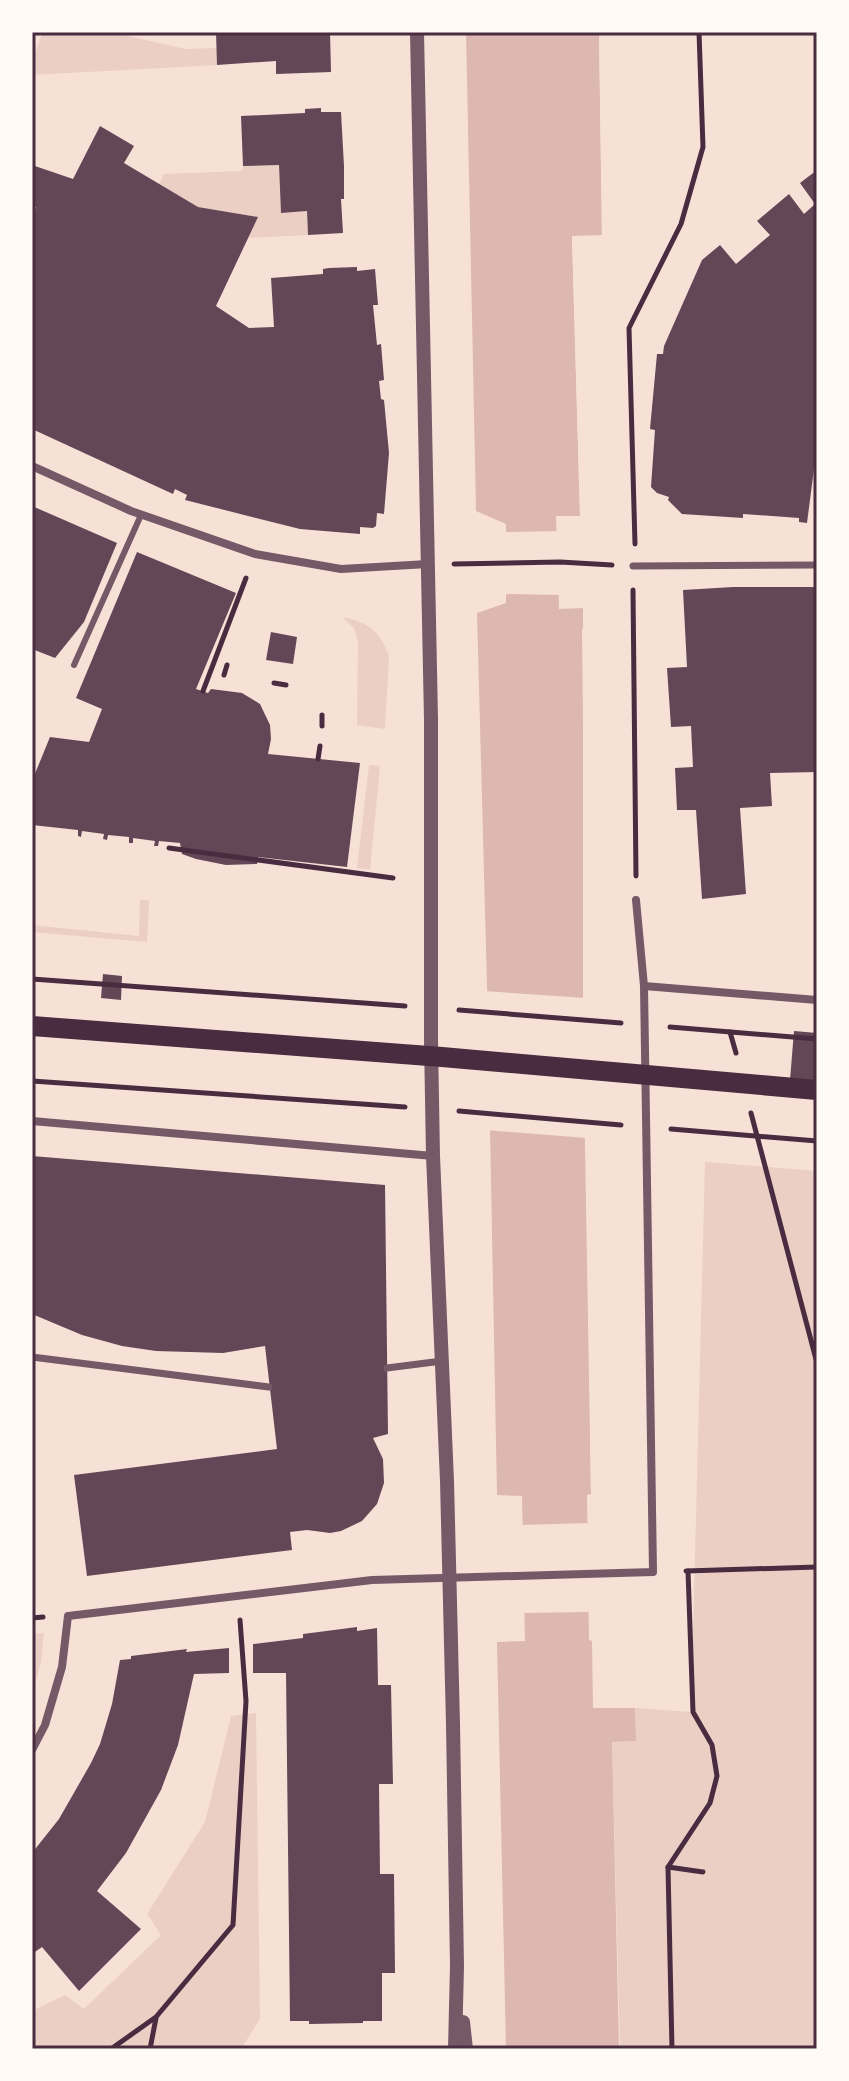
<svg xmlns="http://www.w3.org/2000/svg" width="849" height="2081" font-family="Cabin,sans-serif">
  <rect width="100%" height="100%" fill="#f7e1d7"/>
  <!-- green -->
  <g fill="#ebcfc5">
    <path d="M43,32H111L185,49L217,48V65L32,75V60Z"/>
    <path d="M279,165L281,212L307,211L308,235L248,238L257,217L198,207L159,184L164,174L242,171L243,166Z"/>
    <path d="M342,617C368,622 380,631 389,656L385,729L357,725L358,642L354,628Z"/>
    <path d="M369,765L380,766L370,870L357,868Z"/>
    <path d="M140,900H149L147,942L32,932V925L139,936Z"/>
    <path d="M705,1162L817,1171V2049H620L612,1742L636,1741L635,1708L691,1712Z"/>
    <path d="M44,1633L41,1662L32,1697V1634Z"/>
    <path d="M256,1713L260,2019L241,2049H32V2011L65,1995L84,2009L161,1935L147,1914L205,1822L231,1716Z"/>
  </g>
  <!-- water -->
  <path fill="#dcb8b0" d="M466,32H599L602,236H572L580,516H556L559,609L583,608V1030L591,1494L587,1495L589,1640L592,1641L593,1708H635L636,1741L612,1742L619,2049H506L497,1642L525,1641L522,1496L497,1495L488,1023L477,613L506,603V524L476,511Z"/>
  <!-- pier -->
  <g fill="#f7e1d7">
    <path d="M599,32H603L606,236L602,240H577L584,515L580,516L572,236L602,235Z"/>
    <path d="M561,531L560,581H563V595L502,594V532Z"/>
    <path d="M586,628L587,1030L595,1494L591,1496L587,1138L485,1130L483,991L586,998L582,629Z"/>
    <path d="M587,1523V1525H590L591,1610H589L588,1612L525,1613L524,1611H521L520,1525Z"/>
  </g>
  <!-- building -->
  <g fill="#644757">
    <path d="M216,32H330L331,72L276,74V61L217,65Z"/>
    <path d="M321,108V112H341L344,166V199H341L343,233L308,235L307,211L281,213L279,165L243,166L241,116L305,113V109Z"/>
    <path d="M100,126L134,146L124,163L198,207L258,217L216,306L249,328L274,327L271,278L323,274V269L329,268L357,267V271L375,269L378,305H373L377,345L381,344L384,380L379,381L381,399L384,400L389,453L384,514L377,513L376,526L373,528L360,527V534L300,529L185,500L187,495L175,489L173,494L32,429V216L36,207L32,206V165L73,179Z"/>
    <path d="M817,170V469H814L807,523L799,522V518L743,514V518L682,514L668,500L669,497L657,493L651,487L655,430L650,429L657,354H663L664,346L702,260L720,245L736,264L770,235L757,221L789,194L804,214L815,204L800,183Z"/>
    <path d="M32,506L117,543L84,622L55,658L32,649Z"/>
    <path d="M137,552L236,593L196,689L208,693L211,689L242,693L260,704L270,725L271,739L268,754L360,763L347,867L258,857L257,864L226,865L196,859L182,854L180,843L159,841L158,846H154L155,841L133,838V843H129V837L108,835L107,840L103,839L104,834L82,831L81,837L78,836V830L32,825V781L50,737L89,742L102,709L76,698Z"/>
    <path d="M733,587H817V772L770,773L772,806L740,808L746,894L702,899L696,810H677L675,768L693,767L691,726L671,727L667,668L687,667L683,590Z"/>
    <path d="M271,632L297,637L293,664L266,660Z"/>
    <path d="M103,974L122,976L121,1000L101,998Z"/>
    <path d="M794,1031L817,1033V1082L790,1080Z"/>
    <path d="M32,1156L385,1185L388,1434L373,1438L383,1459L384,1483L377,1504L362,1521L341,1531L330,1533L307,1530L290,1532L292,1550L87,1576L74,1475L277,1449L265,1346L223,1353L156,1351L122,1346L82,1335L32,1314Z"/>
    <path d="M357,1627V1631L377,1628L378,1685H391L393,1784H379L380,1874H394L395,1973H382V2021H363V2023L309,2024V2021H290L286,1673H253V1644L303,1638V1634Z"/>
    <path d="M229,1648V1673L194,1674L178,1745L161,1790L126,1853L97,1891L141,1929L79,1991L42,1947L32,1954V1853L59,1819L91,1763L100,1744L112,1704L120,1660L131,1659V1656L187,1649L186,1652Z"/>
  </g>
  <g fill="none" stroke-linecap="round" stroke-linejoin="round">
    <!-- path -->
    <g stroke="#4a2c40" stroke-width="5">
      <path d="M635,544L629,328L681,224L703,147L699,32"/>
      <path d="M454,564L560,562L612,565"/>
      <path d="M633,590L636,876"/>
      <path d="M224,675L227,665"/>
      <path d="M274,683L286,685"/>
      <path d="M203,691L246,578"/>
      <path d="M322,726V715"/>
      <path d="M318,759L320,746"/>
      <path d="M169,848L393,878"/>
      <path d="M32,979L405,1006"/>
      <path d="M459,1010L621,1023"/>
      <path d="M670,1027L817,1039"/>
      <path d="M730,1032L736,1053"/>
      <path d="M32,1081L405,1107"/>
      <path d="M459,1111L621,1125"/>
      <path d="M751,1113L817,1363"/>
      <path d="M671,1129L817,1141"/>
      <path d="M686,1571L817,1567"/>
      <path d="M32,1618L43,1617"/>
      <path d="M668,1867L703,1872"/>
      <path d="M111,2049L156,2017L233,1925L246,1701L240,1620"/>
      <path d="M150,2049L156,2018"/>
      <path d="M672,2049L668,1867L710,1803L717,1776L712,1745L693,1712L688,1571"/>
    </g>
    <!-- service -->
    <path stroke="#755966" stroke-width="6" d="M74,665L141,515"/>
    <!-- pedestrian -->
    <g stroke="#755966" stroke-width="7">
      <path d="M633,566L817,565"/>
      <path d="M32,1357L269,1387"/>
      <path d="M387,1368L442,1361"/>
    </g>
    <!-- minor -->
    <g stroke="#755966" stroke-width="8">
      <path d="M32,466L131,511L255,554L341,569L428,564"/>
      <path d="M644,986L817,1000"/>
      <path d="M32,1121L433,1156"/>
      <path d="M32,1750L45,1725L62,1667L68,1616L372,1580L653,1572L644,986L636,900"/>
    </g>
    <!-- tertiary -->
    <g stroke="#755966" stroke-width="14">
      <path d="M417,32L431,719V1041L433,1156L447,1481L453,1724L457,1966L455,2049"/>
      <path d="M463,2022L466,2049"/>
    </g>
    <!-- primary -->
    <path stroke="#4a2c40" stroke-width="20" d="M32,1026L442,1057L817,1090"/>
  </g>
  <!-- border -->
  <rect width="849" height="2081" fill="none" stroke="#fffaf5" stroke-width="68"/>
  <rect x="34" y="34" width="781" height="2013" fill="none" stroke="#4a2c40" stroke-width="3"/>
</svg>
